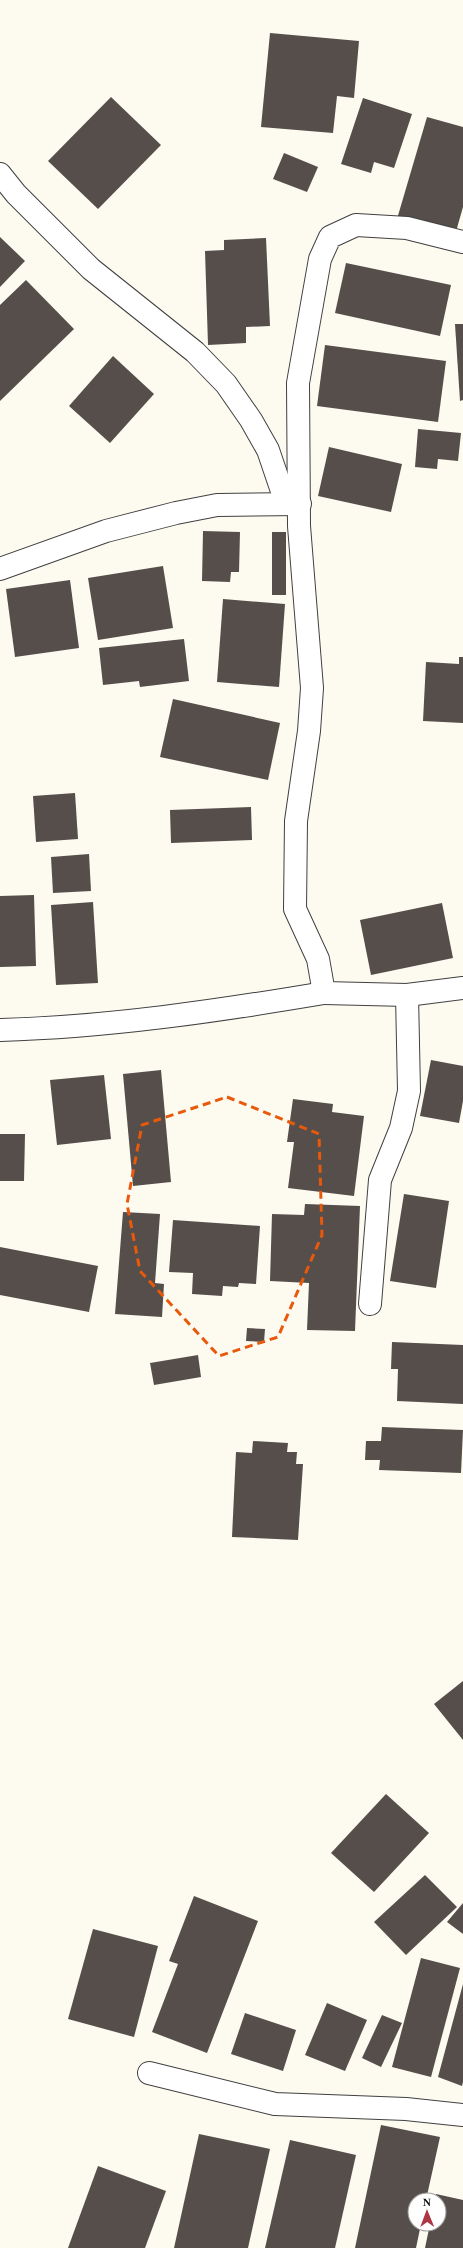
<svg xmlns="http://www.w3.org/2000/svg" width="463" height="2248" font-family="'Times New Roman',serif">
  <rect width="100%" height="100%" fill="#fdfaf0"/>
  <!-- building -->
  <g fill="#554e4b">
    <path d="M270,33L359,41L354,98L337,96L333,133L261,127Z"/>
    <path d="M111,97L161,145L98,209L48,161Z"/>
    <path d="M363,98L412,114L394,168L374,162L371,173L341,164Z"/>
    <path d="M427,117L463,127V207L455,235L397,219Z"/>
    <path d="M284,153L318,167L307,192L273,179Z"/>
    <path d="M0,237L25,261L0,287Z"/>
    <path d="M266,238L270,326L246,327V343L208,345L205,251L224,250V240Z"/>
    <path d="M346,263L451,285L440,336L335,313Z"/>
    <path d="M26,280L74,329L0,401V305Z"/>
    <path d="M455,324H463V400L460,401Z"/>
    <path d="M325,345L446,361L438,422L317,406Z"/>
    <path d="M113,356L154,394L110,443L69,406Z"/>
    <path d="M418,429L461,433L458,461L438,459L437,469L415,467Z"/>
    <path d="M329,447L402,464L391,512L318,496Z"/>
    <path d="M203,531L240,532L239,572H231L230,582L202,581Z"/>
    <rect x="272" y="532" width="14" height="63"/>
    <path d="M163,566L173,628L98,640L88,578Z"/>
    <path d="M70,580L79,648L15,657L6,589Z"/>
    <path d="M223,599L285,604L279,687L217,682Z"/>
    <path d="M184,639L189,681L140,687L139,681L103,685L99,648Z"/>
    <path d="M459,657H463V723L423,721L426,662L459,664Z"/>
    <path d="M173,699L280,723L268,780L160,757Z"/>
    <path d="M75,793L78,839L36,842L33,796Z"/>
    <path d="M251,807L252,840L171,843L170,810Z"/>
    <path d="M89,854L91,891L53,893L51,857Z"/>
    <path d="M34,895L36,966L0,967V896Z"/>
    <path d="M93,902L98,983L56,985L51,905Z"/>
    <path d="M442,903L453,958L371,975L360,920Z"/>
    <path d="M431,1060L463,1066V1101L459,1123L420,1116Z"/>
    <path d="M161,1070L171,1182L133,1186L123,1074Z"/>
    <path d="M104,1075L111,1139L57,1145L50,1080Z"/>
    <path d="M293,1099L333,1104L332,1112L364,1116L354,1196L288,1188L294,1142H287Z"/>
    <path d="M0,1134H25L24,1181H0Z"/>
    <path d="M404,1194L449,1201L436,1288L390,1281Z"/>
    <path d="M305,1204L360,1206L355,1331L307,1330L309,1283L270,1281L272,1214L304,1215Z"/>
    <path d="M123,1212L160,1214L155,1283L164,1284L162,1317L115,1314Z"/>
    <path d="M173,1220L260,1226L256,1284L239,1283L238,1287L223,1286L222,1296L192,1294L193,1273L169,1272Z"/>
    <path d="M0,1247L98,1266L89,1312L0,1295Z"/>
    <path d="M247,1328L265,1329L264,1342L246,1341Z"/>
    <path d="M392,1342L463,1345V1404L397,1401L398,1369H391Z"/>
    <path d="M198,1355L201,1377L154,1385L150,1363Z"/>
    <path d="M382,1427L463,1430L461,1473L379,1470L380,1460H365L366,1441H381Z"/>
    <path d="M253,1441L288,1443L287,1452H297L296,1464H303L298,1540L232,1537L236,1452L252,1453Z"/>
    <path d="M463,1681V1740L434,1704Z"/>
    <path d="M386,1794L429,1833L374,1892L331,1853Z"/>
    <path d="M425,1875L457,1907L406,1955L374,1922Z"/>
    <path d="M194,1896L258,1921L207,2053L152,2032L178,1964L169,1961Z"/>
    <path d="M463,1903V1934L447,1922Z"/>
    <path d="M93,1929L158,1946L134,2037L68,2019Z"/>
    <path d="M421,1958L460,1968L431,2077L392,2067Z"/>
    <path d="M463,1984V2082L462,2086L438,2077Z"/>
    <path d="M327,2003L367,2020L345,2071L305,2055Z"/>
    <path d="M245,2013L296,2030L283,2071L231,2054Z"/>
    <path d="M382,2015L402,2023L381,2067L362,2058Z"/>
    <path d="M381,2125L440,2137L426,2200H415V2224H421L416,2248H355Z"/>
    <path d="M199,2134L270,2149L248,2248H174Z"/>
    <path d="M290,2140L356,2155L335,2248H265Z"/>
    <path d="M98,2166L166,2191L145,2248H68Z"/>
    <path d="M436,2194L463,2200V2248H425L430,2224H439V2200H435Z"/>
  </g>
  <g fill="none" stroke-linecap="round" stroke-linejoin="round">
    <!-- street casing -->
    <g stroke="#404040" stroke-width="24">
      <g id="street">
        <path d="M0,174L16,194L91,269L195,352L226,384L251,420L268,450L286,503"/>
        <path d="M463,242L407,228L356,225L330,237L320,259L298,383L299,526L312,688L309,731L296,821L295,909L318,959L324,993L407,995L463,988"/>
        <path d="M0,569L106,531L176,513L217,505L300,504"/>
        <path d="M0,1030C108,1027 217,1011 324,993"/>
        <path d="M370,1304L380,1180L401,1128L409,1091L407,995"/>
        <path d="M149,2073L275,2104L406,2109L463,2115"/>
      </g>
    </g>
    <!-- street -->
    <use href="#street" stroke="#fff" stroke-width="22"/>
  </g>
  <!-- marked area -->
  <path fill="none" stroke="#e8590c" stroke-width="3" stroke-dasharray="8 5" stroke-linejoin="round" d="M227,1097L319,1134L322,1235L278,1337L219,1356L140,1271L127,1204L142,1125Z"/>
  <!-- north arrow -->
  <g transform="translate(427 2212) rotate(359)"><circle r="19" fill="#ffffff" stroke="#9e9e9e"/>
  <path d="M0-3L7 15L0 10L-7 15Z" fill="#ae3543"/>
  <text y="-6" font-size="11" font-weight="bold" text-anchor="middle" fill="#0d0d0d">N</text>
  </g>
</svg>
